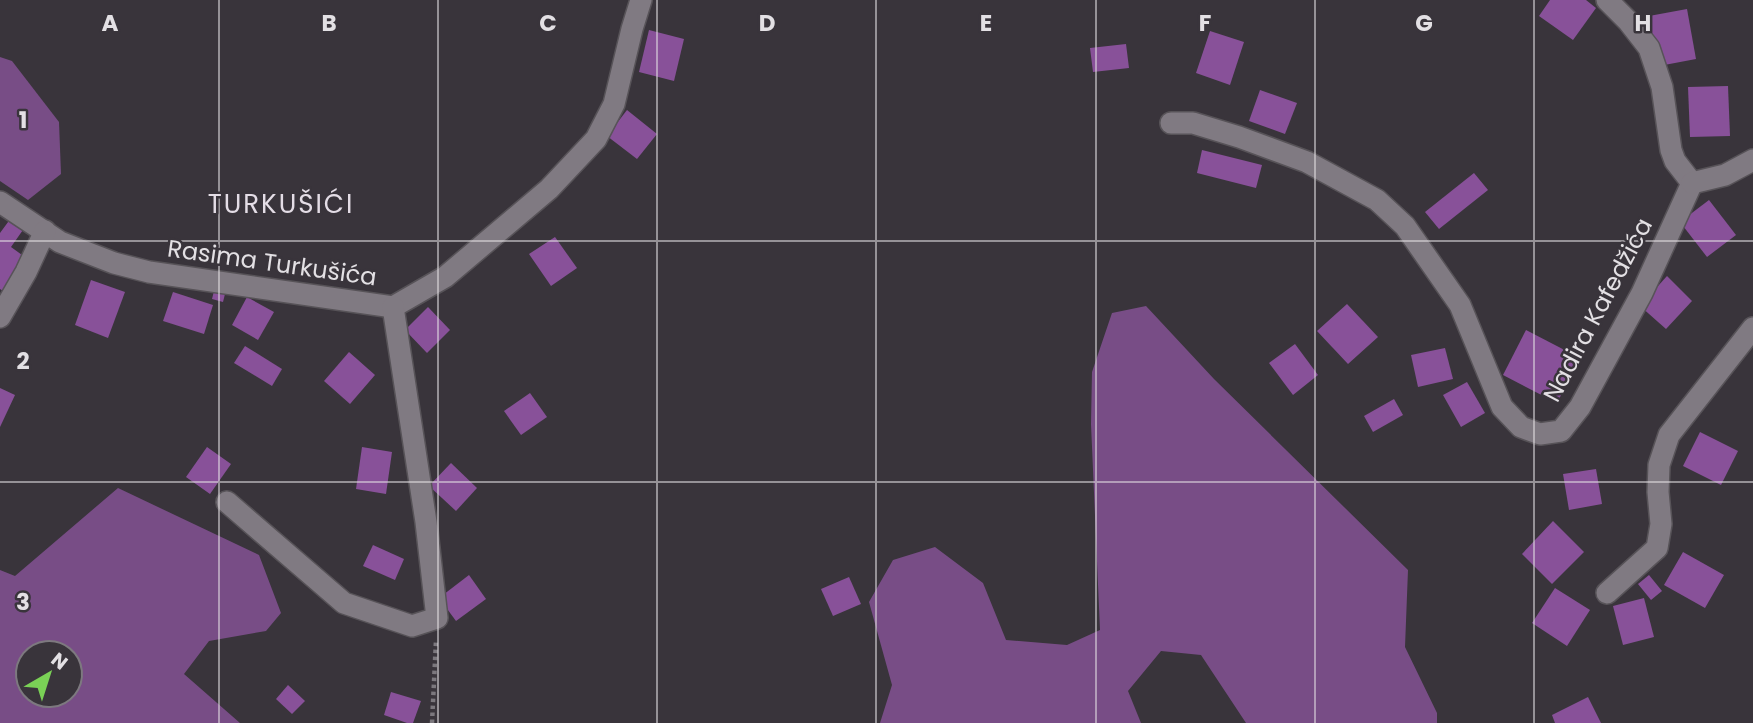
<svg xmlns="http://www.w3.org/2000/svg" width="1753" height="723" font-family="Poppins,sans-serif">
  <rect width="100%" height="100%" fill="#39343b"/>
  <!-- green -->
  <g fill="#784d86" fill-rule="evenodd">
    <path d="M0,57L12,61L59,122L61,174L28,200L0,181Z"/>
    <path d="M1146,306L1214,379L1408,570L1405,647L1437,713V723H1246L1201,655L1161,651L1128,691L1141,723H880L892,685L869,602L893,560L935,547L983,583L1006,640L1067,645L1100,630L1091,424L1092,372L1112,313Z"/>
    <path d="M118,488L259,555L281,613L266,631L209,641L184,674L240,723H0V570L15,576ZM28,653H70V695H28Z"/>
  </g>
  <!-- building -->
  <g fill="#885199">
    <path d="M1550,0H1586L1596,8L1573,40L1539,16Z"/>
    <path d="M1687,9L1696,59L1659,66L1649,16Z"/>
    <path d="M649,30L684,39L674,81L639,72Z"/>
    <path d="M1210,31L1244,42L1230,85L1196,73Z"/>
    <path d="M1126,44L1129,68L1093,72L1090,48Z"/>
    <path d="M1728,86L1730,136L1690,137L1688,87Z"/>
    <path d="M1260,90L1297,103L1285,134L1249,121Z"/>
    <path d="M627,110L657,134L637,159L607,136Z"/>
    <path d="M1202,150L1262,165L1256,188L1197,173Z"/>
    <path d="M1474,173L1488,190L1439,229L1425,212Z"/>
    <path d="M1709,200L1736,235L1707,257L1680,222Z"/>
    <path d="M11,218L25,227L11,247L29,260L6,293L0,289V233Z"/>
    <path d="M555,237L577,268L551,286L529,254Z"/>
    <path d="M1667,276L1692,301L1666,329L1640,306Z"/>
    <path d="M91,280L125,292L108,338L75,325Z"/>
    <path d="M215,287L226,290L223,302L212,299Z"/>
    <path d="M173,292L213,305L204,334L163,321Z"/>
    <path d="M247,297L274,312L258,340L232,325Z"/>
    <path d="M1347,304L1378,337L1348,364L1317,331Z"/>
    <path d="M428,307L450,330L427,353L405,330Z"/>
    <path d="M1526,330L1580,358L1557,403L1503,375Z"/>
    <path d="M1295,344L1318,375L1293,395L1269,363Z"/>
    <path d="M245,346L282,369L272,386L234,363Z"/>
    <path d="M1445,348L1453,379L1418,387L1411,355Z"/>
    <path d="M349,352L375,375L350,404L324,381Z"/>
    <path d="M1467,382L1485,413L1461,427L1443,395Z"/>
    <path d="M0,388L15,395L0,427Z"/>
    <path d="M530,393L547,417L521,435L504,411Z"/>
    <path d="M1394,399L1403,415L1373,432L1364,416Z"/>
    <path d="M1700,432L1738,451L1721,485L1683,466Z"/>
    <path d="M207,447L231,464L210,494L186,477Z"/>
    <path d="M362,447L392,452L386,494L356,489Z"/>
    <path d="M451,463L477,488L456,511L429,486Z"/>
    <path d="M1596,469L1602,504L1569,510L1563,474Z"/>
    <path d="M1553,521L1584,552L1552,584L1522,554Z"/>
    <path d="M373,545L404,559L395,580L363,566Z"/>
    <path d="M1683,552L1724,575L1705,608L1664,585Z"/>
    <path d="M469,575L486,599L456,621L439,598Z"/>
    <path d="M1649,575L1662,591L1651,600L1638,584Z"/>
    <path d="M849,577L861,604L833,616L821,589Z"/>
    <path d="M1555,588L1590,610L1567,646L1532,623Z"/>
    <path d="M1644,598L1654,637L1623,645L1613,606Z"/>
    <path d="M288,685L305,701L292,714L276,699Z"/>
    <path d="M391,692L421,701L413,723H407L384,715Z"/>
    <path d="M1588,697L1601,723H1555L1552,715Z"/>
  </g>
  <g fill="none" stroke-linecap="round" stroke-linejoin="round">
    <!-- minor casing -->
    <g stroke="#575358" stroke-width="24">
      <g id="minor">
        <path d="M1607,0L1628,21L1649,48L1662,87L1671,150L1675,161L1692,183"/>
        <path d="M1171,123H1193L1239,137L1307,162L1377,200L1405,226L1460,305L1502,407L1521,427L1540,434L1561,431L1580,407L1642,293L1692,183"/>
        <path d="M1692,183L1725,175L1753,160"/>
        <path d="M0,202L60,242L114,263L149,272L393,307L445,277L549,189L596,139L614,104L632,29L641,0"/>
        <path d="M0,317L26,272L45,231"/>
        <path d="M227,502L344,603L412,626L437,618L426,522L393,307"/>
        <path d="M1607,593L1657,548L1661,524L1658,492L1659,465L1669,435L1753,328"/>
      </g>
    </g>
    <!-- path -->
    <path stroke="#7c787e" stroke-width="4.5" stroke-dasharray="3.5 3.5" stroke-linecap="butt" d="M432,723L436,640"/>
    <!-- minor -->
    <use href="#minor" stroke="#807a82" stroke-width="21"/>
  </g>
  <!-- grid -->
  <path fill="none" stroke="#e3e0e4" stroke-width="2" stroke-opacity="0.55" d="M219,0V723M438,0V723M657,0V723M876,0V723M1096,0V723M1315,0V723M1534,0V723M0,241H1753M0,482H1753"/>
  <g text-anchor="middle" stroke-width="5" stroke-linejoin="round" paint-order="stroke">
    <!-- street labels -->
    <g font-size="24" fill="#e3e0e4" stroke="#39343b">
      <text transform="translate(272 263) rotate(8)" y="8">Rasima Turkušića</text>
      <text transform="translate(1598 310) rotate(-62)" y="8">Nadira Kafedžića</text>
    </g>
    <!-- neighbourhood labels -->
    <g font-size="26" letter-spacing="2" fill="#e4dde6" stroke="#39343b">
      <text x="281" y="213">TURKUŠIĆI</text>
    </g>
  </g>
  <g font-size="23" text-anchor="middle" font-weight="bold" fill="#e3e0e4" stroke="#39343b" stroke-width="5" stroke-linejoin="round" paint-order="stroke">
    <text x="110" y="31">A</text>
    <text x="329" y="31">B</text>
    <text x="548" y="31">C</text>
    <text x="767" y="31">D</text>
    <text x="986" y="31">E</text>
    <text x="1205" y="31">F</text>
    <text x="1424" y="31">G</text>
    <text x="1643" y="31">H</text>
    <text x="23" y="128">1</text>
    <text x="23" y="369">2</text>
    <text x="23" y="610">3</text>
  </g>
  <!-- north arrow -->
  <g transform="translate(49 674) rotate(39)"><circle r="33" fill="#39343b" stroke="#7d797f" stroke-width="2"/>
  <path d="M0-5L12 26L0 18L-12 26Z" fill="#7ad156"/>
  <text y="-10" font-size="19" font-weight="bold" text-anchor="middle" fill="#e3e0e4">N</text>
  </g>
</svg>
